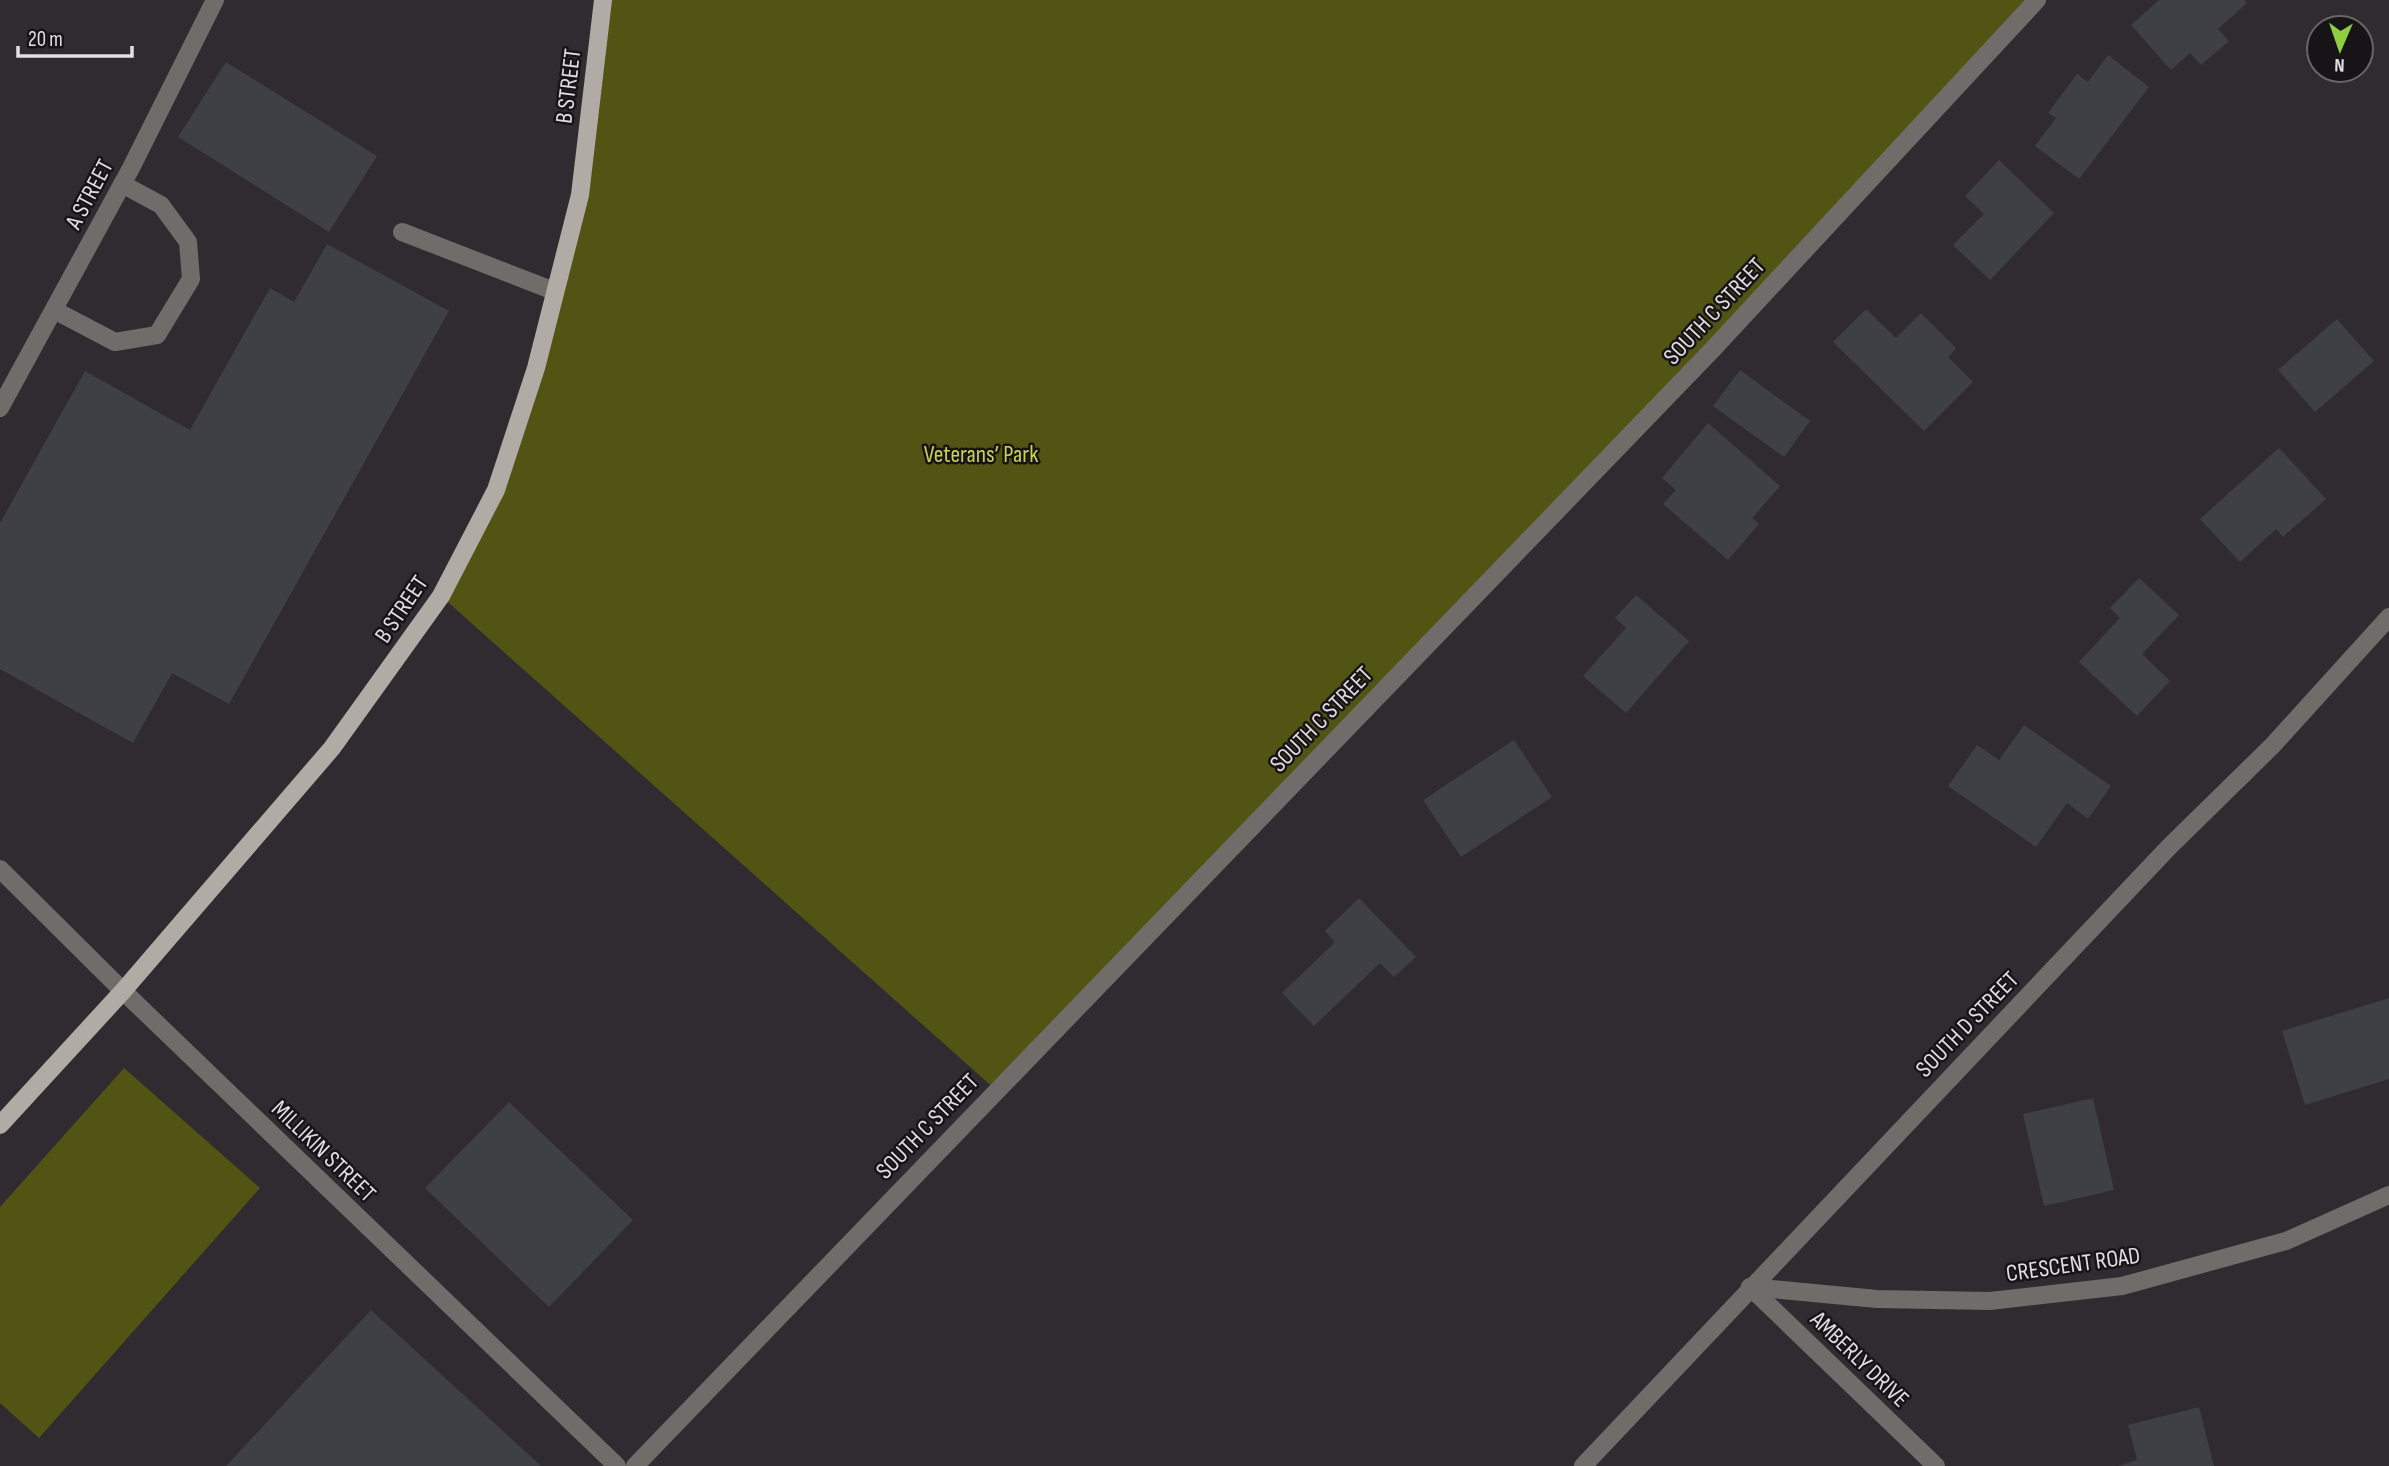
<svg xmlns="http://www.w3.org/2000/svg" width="2389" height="1466" font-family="'Sofia Sans Condensed',sans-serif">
  <rect width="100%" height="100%" fill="#302b30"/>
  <!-- green -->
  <g fill="#525414">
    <path d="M603,0H2037L996,1090L441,596L496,490L580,195Z"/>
    <path d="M124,1068L260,1188L39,1438L0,1403V1207Z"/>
  </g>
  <!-- building -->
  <g fill="#3f3f46">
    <path d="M2159,0H2244L2247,3L2218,29L2229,41L2201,65L2190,53L2171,70L2131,25Z"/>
    <path d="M2108,55L2149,87L2079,179L2035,146L2056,118L2048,113L2077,74L2088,82Z"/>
    <path d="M226,62L377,156L329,232L178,137Z"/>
    <path d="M1999,160L2054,213L1990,280L1953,245L1984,214L1965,196Z"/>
    <path d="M327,244L449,311L229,704L172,673L133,743L0,669V523L85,371L190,430L270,288L294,302Z"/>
    <path d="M1866,309L1896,338L1921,313L1956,348L1948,357L1973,382L1924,431L1833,342Z"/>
    <path d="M2337,319L2374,361L2315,412L2278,370Z"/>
    <path d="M1740,370L1810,421L1784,457L1713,406Z"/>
    <path d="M1708,423L1780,486L1752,518L1759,524L1728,560L1663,504L1676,490L1662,478Z"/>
    <path d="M2279,448L2326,499L2283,537L2276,529L2240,562L2200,519Z"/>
    <path d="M2139,578L2179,615L2142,654L2170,681L2137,716L2079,662L2120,618L2110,608Z"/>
    <path d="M1636,595L1689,641L1626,713L1583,676L1626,628L1615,618Z"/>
    <path d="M2024,725L2111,786L2088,819L2067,803L2036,847L1948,786L1977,745L1999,760Z"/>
    <path d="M1514,740L1552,797L1461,857L1423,800Z"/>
    <path d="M1359,898L1416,957L1394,977L1380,963L1314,1026L1282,993L1335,942L1325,931Z"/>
    <path d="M2389,998V1079L2305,1105L2282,1031Z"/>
    <path d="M2093,1098L2114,1190L2044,1206L2023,1114Z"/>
    <path d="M509,1102L633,1220L549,1307L425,1188Z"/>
    <path d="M371,1310L541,1466H226Z"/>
    <path d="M2199,1407L2214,1466H2118L2137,1460L2128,1425Z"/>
  </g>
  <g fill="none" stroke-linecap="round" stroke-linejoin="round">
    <!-- minor -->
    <g stroke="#6f6c69" stroke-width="18">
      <path d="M402,232L554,291"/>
      <path d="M54,310L115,342L157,335L191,279L188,242L161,205L122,184"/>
      <path d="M0,408L131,168L215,0"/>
      <path d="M0,869L123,991L617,1466"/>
      <path d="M1750,1287L1877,1299L1990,1301L2122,1286L2286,1241L2389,1195"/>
      <path d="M1750,1287L1936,1466"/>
      <path d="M635,1466L1713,349L2037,0"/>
      <path d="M1583,1466L2169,847L2272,746L2389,617"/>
    </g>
    <!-- major -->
    <path stroke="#b0aba5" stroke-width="18" d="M0,1125L123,991L332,748L441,596L496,490L536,368L580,195L603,0"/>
  </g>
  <g text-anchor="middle" stroke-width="5" stroke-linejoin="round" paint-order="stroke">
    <!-- street labels -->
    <g font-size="24" fill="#e2dee2" stroke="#171417">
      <text transform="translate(568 86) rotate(-83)" y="8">B STREET</text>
      <text transform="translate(89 194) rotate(-62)" y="8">A STREET</text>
      <text transform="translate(1714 311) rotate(-47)" y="8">SOUTH C STREET</text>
      <text transform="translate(401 609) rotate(-56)" y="8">B STREET</text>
      <text transform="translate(1321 719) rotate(-46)" y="8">SOUTH C STREET</text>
      <text transform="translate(1967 1024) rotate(-46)" y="8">SOUTH D STREET</text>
      <text transform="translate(927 1126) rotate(-46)" y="8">SOUTH C STREET</text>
      <text transform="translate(324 1151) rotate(44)" y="8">MILLIKIN STREET</text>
      <text transform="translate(2073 1264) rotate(-8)" y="8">CRESCENT ROAD</text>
      <text transform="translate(1860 1359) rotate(44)" y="8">AMBERLY DRIVE</text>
    </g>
    <!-- park labels -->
    <g font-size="24" fill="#ccd152" stroke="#171417">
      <text x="981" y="462">Veterans’ Park</text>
    </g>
  </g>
  <!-- north arrow -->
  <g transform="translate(2340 49) rotate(182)"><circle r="33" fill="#171417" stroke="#686568" stroke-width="2"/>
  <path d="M0-5L12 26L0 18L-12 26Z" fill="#8fcd41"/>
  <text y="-10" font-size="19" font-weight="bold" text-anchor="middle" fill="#e2dee2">N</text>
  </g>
  <!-- scale -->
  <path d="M18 46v10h114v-10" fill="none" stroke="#e2dee2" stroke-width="3.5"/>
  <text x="28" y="46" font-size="21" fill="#e2dee2" stroke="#171417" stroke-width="5" paint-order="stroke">20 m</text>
</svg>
